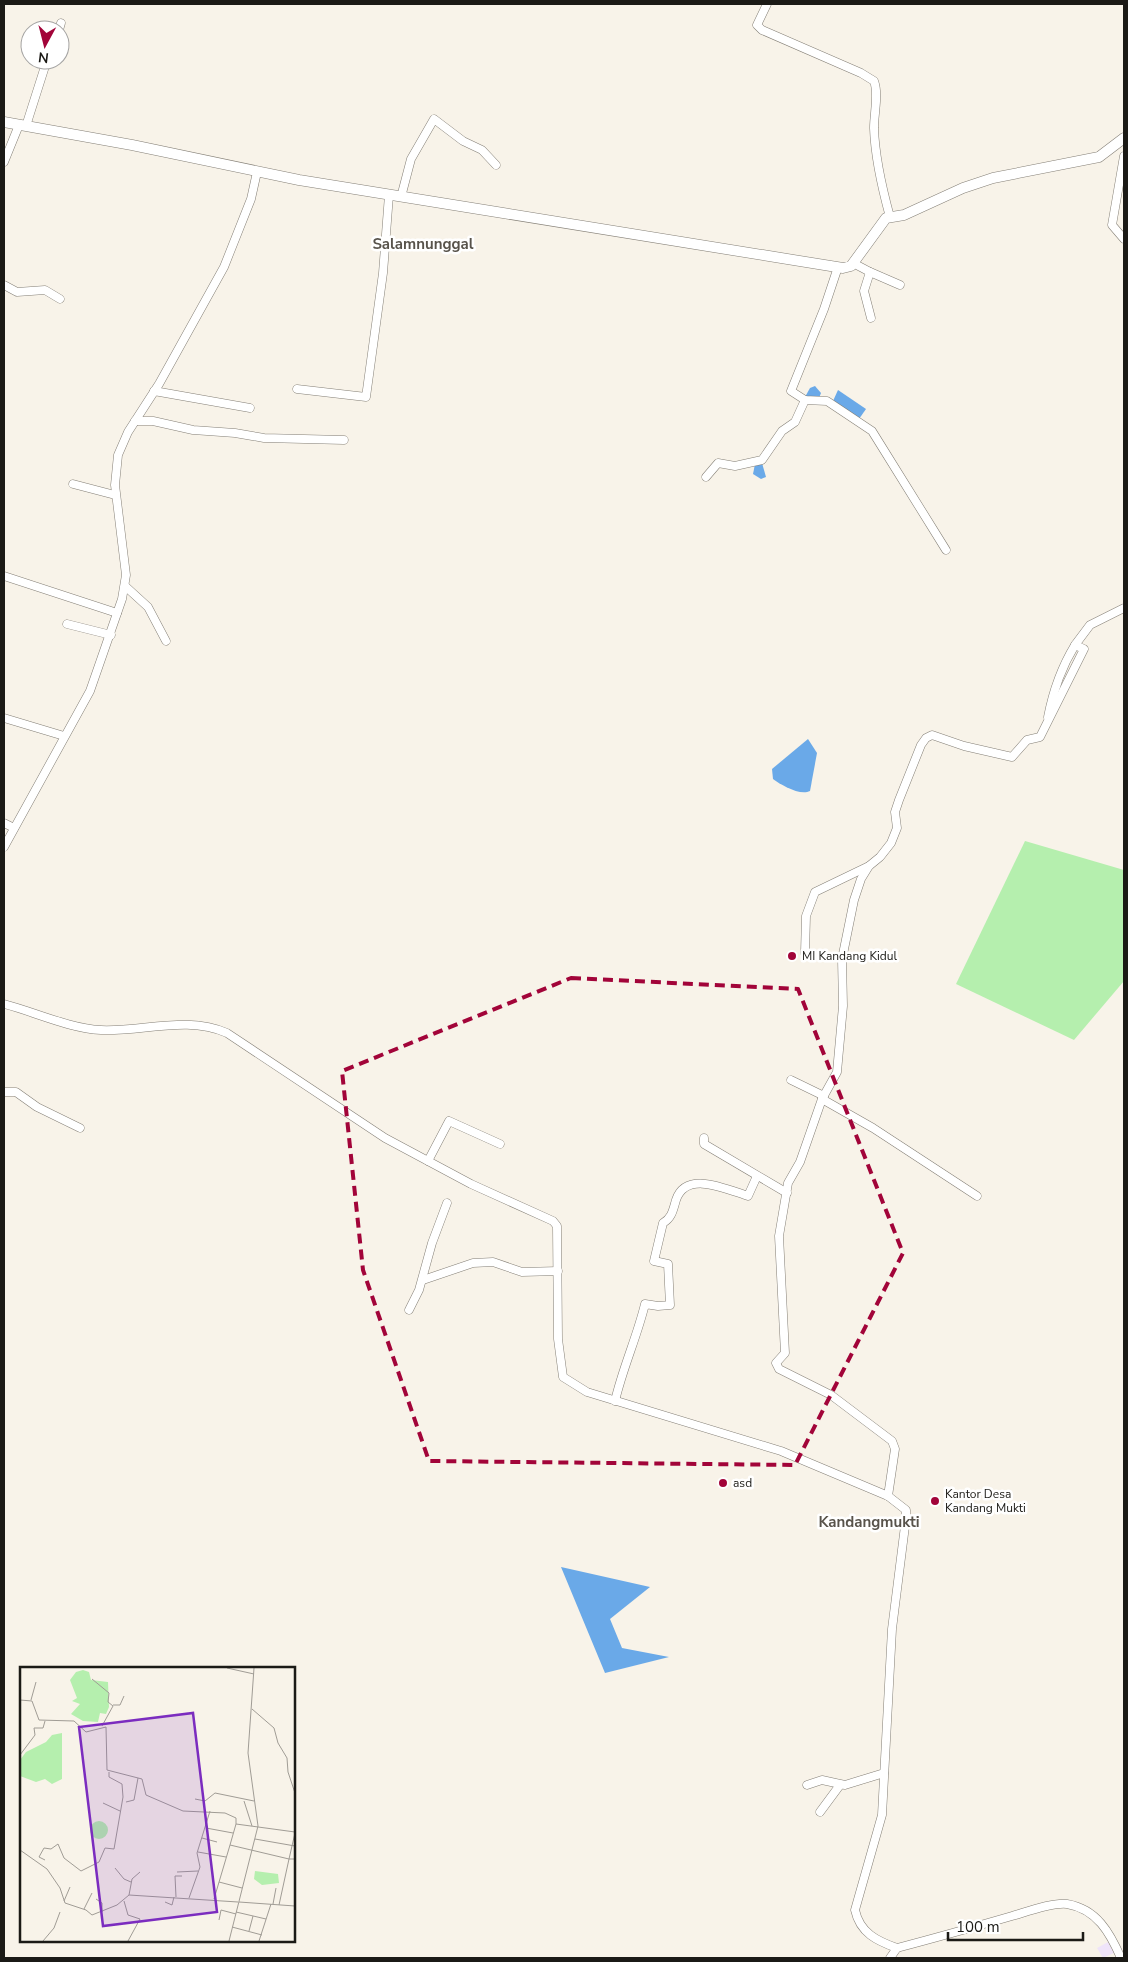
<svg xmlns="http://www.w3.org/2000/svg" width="1128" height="1962" font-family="'Nunito Sans',sans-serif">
  <rect width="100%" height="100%" fill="#f8f3e9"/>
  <!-- education -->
  <path fill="#efe4f9" d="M1108,1942L1114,1953L1103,1958L1097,1948Z"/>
  <!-- green -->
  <path fill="#b5efae" d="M1025,841L1124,870V981L1074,1040L956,984Z"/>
  <!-- water -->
  <g fill="#6aa9e8">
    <path d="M815,386L821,393L819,398L805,397L810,388Z"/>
    <path d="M838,390L866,409L859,419L833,401Z"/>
    <path d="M762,463L766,477L761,479L753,474L755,464Z"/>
    <path d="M808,739L817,753L810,791C800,796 781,785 773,779L772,769Z"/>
    <path d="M561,1567L650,1587L610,1619L622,1648L669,1657L605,1673Z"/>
  </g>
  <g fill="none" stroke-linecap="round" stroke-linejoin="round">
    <!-- minor casing -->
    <g stroke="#847f76" stroke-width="9">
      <g id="minor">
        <path d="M767,4L757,25L762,30L861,73L874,81C879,94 874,113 874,128C875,158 882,188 890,217"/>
        <path d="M59,30L61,23"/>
        <path d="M26,126L47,60"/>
        <path d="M1124,156L1112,225L1124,239"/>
        <path d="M4,162L19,125"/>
        <path d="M401,197L411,159L434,119L463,141L482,150L496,165"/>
        <path d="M853,263L870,272L864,291L871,318"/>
        <path d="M838,267L824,309L791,391L805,400L827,401L872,431L946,550"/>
        <path d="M870,272L900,285"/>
        <path d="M4,285L17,292L45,290L60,299"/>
        <path d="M297,389L366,397L383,273L389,195"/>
        <path d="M154,391L250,408"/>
        <path d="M135,421H153L193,430L235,433L264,438L344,440"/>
        <path d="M706,477L718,463L735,466L762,460L782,431L795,422L805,400"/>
        <path d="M73,484L115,495"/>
        <path d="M4,576L117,613"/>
        <path d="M125,586L148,607L166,641"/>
        <path d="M67,624L111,635"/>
        <path d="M1048,717C1053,691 1061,668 1075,645"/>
        <path d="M4,718L64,736"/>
        <path d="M4,823L14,828"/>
        <path d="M4,847L90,691L122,599L126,575L115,485L118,455L128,432L159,384L224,267L251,199L257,172"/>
        <path d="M805,953L806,916L815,892L869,866"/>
        <path d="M4,1004C35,1012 68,1028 101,1030C142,1032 188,1015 227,1033L385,1138L471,1184L553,1221L557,1226L558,1339L563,1377L587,1392L781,1451L888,1496L906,1510V1518L892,1629L882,1815L855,1910C860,1933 877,1941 897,1948C935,1938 974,1927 1012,1916C1026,1912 1053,1902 1067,1904C1097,1909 1110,1933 1121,1958"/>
        <path d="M791,1080L824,1096"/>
        <path d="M4,1092H16L37,1107L80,1128"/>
        <path d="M822,1099L873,1128L977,1196"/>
        <path d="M704,1138V1144L787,1193"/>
        <path d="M428,1161L449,1121L500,1144"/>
        <path d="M423,1280L473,1263L493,1262L522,1272L558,1271"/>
        <path d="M409,1310L419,1290L432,1243L447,1203"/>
        <path d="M615,1401C623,1367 637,1337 645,1304L658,1306L670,1305L668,1264L654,1261L663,1223C672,1218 673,1210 676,1200C686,1170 726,1189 748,1196L757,1176"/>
        <path d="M888,1496L895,1449L892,1441L831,1395L779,1369L776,1363L785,1353L779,1236L788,1183L800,1162L822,1099L837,1072L843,1006L842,959L854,900L861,879L869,866L880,857L891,843L897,828L895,812L899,800L921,745L926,738L932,735L964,746L1012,757L1027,740L1040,737L1084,649L1075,645L1090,625L1124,608"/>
        <path d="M807,1785L822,1780L845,1785L884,1773"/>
        <path d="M820,1812L840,1785"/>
        <path d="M890,1958L897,1948"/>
      </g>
    </g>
    <!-- tertiary casing -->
    <g stroke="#847f76" stroke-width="11">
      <path id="tertiary" d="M4,122L132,145L299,180L843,268L851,266L886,218L904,215L963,188L993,178L1099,157L1124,138"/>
    </g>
    <!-- minor -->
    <use href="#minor" stroke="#fff" stroke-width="8"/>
    <!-- tertiary -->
    <use href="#tertiary" stroke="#fff" stroke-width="10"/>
  </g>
  <!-- marked area -->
  <path fill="none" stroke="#a20439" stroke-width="4" stroke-dasharray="10 6" stroke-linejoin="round" d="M571,978L798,989L903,1253L795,1465L429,1461L363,1270L342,1071Z"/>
  <!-- markers -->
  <g fill="#a20439" stroke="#fff" stroke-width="2">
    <circle cx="792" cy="956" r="5"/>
    <circle cx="723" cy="1483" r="5"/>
    <circle cx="935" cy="1501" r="5"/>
  </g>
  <g text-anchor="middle" stroke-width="5" stroke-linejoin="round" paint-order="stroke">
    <!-- poi labels -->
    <g font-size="12" fill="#1b1a16" stroke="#fff" text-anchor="start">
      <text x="802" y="960">MI Kandang Kidul</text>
      <text x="733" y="1487">asd</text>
      <text x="945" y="1498">Kantor Desa<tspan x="945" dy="14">Kandang Mukti</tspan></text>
    </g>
    <!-- quarter labels -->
    <g font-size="15" font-weight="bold" fill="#58534b" stroke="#fff">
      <text x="423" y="249">Salamnunggal</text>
      <text x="869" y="1527">Kandangmukti</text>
    </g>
  </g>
  <!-- overview -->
  <g transform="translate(20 1667)">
    <rect width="275" height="275" fill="#f8f3e9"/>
    <path d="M63,3L69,5L71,13L88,15L89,40L86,47L80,46L78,55L63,54L51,47L60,37L52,34L57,31L50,13L56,5ZM42,66V112L32,117L25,112L16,115L0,109V93L6,85L26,75L32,68ZM70 163a9 9 0 1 1 18 0a9 9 0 1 1-18 0ZM235,204L258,207L259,216L242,218L234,212Z" fill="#b5efae"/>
    <path fill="none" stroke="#a09c95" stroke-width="1" d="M207,1L234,7M72,12L89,26L88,35L93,39L82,59M0,33L12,34L19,53L54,54L66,65L86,60L87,103L122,112L126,128L163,144L205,146L216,151V157M11,33L16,15M93,38H100L104,29M232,42L254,61L258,76L267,91L268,105L275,126M0,88L15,68L14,61H23L25,54M175,132L185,134L195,126L234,134M224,134L232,159M106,135L114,133L118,111M83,136L100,144M186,161L213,166M275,165L216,157L210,178L269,192L275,166M182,171L197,175M235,172L275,179M0,183L27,202L40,221L45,236L66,243L72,248L97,238L109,228L218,235M178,185L206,190M25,193L19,190L24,181L31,182L38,177L44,191L61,204L79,195L85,181L94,182L103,130L102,117L89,110V105M95,201L104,212L111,215M157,205L178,204M199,215L222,221M109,228L112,212L120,205M156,230L155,209H162M169,231L180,200L177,186L190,144M76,232L82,236V245M194,232L210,178M44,234L50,220M104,234L108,248L120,252L108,274M145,235L152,238L154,230M219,235L275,239M253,237L256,221M259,238L269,192H275M64,242L72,226M216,245L246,252M199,253L201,243L216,247M212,260L242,268M229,264L233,249M23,274L34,261L40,245M209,274L238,159L228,86L234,1M239,274L251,237"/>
    <path fill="#7b2cbf" fill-opacity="0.15" stroke="#7b2cbf" stroke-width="2.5" d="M173,46L197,245L83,259L59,60Z"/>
    <rect width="275" height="275" fill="none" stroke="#1b1a16" stroke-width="2.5"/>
  </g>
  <!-- border -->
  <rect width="1128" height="1962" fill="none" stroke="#1b1a16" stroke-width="10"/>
  <!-- north arrow -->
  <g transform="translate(45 45) rotate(187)"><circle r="24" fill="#ffffff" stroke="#a4a3a2"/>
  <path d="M0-4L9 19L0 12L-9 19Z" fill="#a20439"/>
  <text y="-8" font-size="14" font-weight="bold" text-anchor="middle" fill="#1b1a16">N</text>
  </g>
  <!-- scale -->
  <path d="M948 1932v8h135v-8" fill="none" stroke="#1b1a16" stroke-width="2.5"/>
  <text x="956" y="1932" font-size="15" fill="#1b1a16" stroke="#ffffff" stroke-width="4" paint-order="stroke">100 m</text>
</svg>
